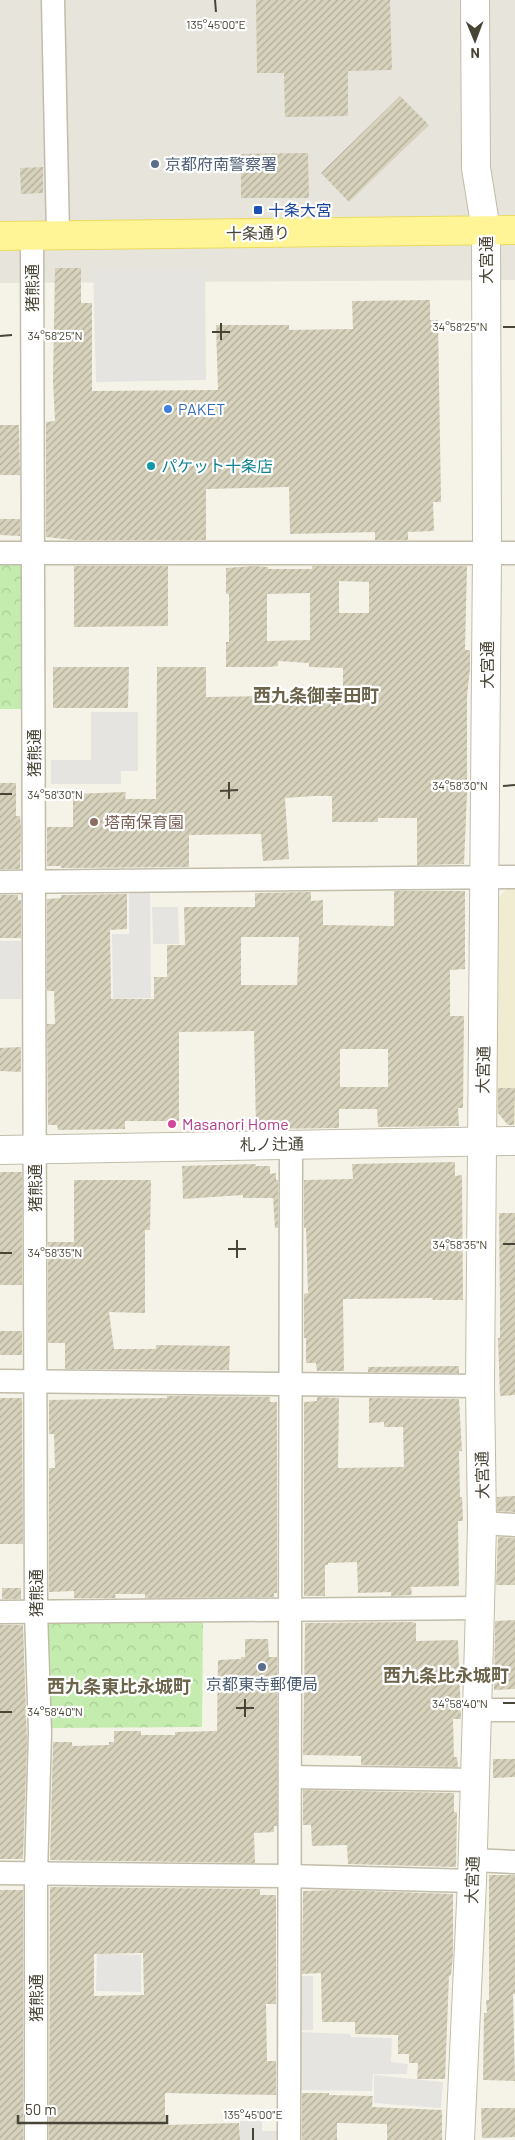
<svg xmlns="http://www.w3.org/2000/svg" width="515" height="2140" font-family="Barlow,'Noto Sans JP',sans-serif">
  <defs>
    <pattern id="park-crowns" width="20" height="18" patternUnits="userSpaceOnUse" patternTransform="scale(1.25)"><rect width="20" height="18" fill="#c4ecae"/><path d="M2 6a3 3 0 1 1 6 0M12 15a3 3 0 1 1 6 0" fill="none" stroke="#aacc96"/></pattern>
    <pattern id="building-hatch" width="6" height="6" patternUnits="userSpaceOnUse" patternTransform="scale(1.25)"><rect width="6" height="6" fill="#d7d2bc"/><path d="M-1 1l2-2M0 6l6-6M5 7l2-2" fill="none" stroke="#b0ac9a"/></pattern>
  </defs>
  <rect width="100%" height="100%" fill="#f5f3e8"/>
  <!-- industrial -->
  <path fill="#e7e4dc" d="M0,0H515V280L0,283Z"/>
  <!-- education -->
  <path fill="#efecd1" d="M515,886V1124H507L497,1112L499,898L509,887Z"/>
  <!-- park -->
  <g fill="url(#park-crowns)">
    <path d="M0,558H17L26,566L23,709H0Z"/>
    <path d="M56,1618L203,1619L202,1727L46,1728V1627Z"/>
  </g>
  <!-- parking -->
  <g fill="#e6e4e0">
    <path d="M205,268L206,380L96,382L93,269Z"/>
    <path d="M91,712H138V771H121V784H51V760H91Z"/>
    <path d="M129,888H150L151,998L113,999L112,934H129Z"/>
    <path d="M152,907H178L179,944H153Z"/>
    <rect x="0" y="941" width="21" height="58"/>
    <path d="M99,1881H105L107,1954L141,1955V1992L96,1991Z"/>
    <rect x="297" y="1976" width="16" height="54"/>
    <path d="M298,2032L350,2034L351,2037L392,2038L391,2062L408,2064L407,2074H373L372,2091L299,2090Z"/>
    <path d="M374,2075L443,2082L441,2108L374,2103Z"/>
    <path d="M240,2121H262V2131H280L279,2140H240Z"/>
  </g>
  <!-- building -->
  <g fill="url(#building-hatch)" fill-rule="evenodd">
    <path d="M256,0H390L392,70L348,71V116L285,117L284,73H257Z"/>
    <path d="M400,96L429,125L349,202L321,173Z"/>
    <path d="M308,153L309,198H241V154Z"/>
    <path d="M43,167V193L21,194L20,168Z"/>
    <path d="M55,268H81V303H92V391L218,390L216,325H289V330L353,329L352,301L430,300V320H438L441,502H433L434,531L408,532V540H375V532L290,534L289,487L206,489V540H74L46,537V422L55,421L53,381Z"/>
    <path d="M0,425H19L20,475H0Z"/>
    <path d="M0,519H20V536L0,535Z"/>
    <path d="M74,566H168V626L74,627Z"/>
    <path d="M254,566L268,567V569H312V566H467L465,650H470V668L467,697V794L464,864L417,865V818H378V822H332V796H314L285,798L289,859L263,861L261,834L189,835V867L61,868V866H47V827H73V794L126,792L125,799H156L157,667H206V697L276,696L277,704L343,703V668L309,667V663L278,661V666L268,667H226V642H229V594H226V568ZM339,581L369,582V613H339ZM310,593V640L267,641V594Z"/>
    <path d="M53,667H129L128,708H53Z"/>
    <path d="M0,783H16V816H20L21,827L20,869H0Z"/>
    <path d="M394,891H465V969L450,970V1016H464L463,1108H458L459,1126L378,1127L377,1109H339V1128L256,1129L254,1031L179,1032V1121H125V1129L58,1130L57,1125H48L47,1024H55L54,991H47V899L61,898V895L127,894V929L110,930L111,999H154V977H167V945H185L184,907H255V893L311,892V901L323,900V925L394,926ZM241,937H299L297,985H241ZM340,1049H388V1087H340Z"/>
    <path d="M0,895H18V900H21V938H0Z"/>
    <path d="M21,1047V1072L0,1071V1048Z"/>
    <path d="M498,1088H515L514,1125H508L498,1113Z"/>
    <path d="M455,1162V1176L462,1175L463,1300H433L432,1298L343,1299L344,1371H317L316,1363H306V1338H304V1294L308,1293L306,1228H304V1180L353,1179L352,1164Z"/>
    <path d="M256,1164V1166H270V1174L276,1173V1180H278V1228H275L273,1198H243V1195L183,1199L182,1166Z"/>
    <rect x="0" y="1172" width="22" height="113"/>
    <path d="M74,1180H151L150,1230H145V1313L109,1312L114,1349H156V1345L230,1346L229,1370L65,1369V1343H48V1242H74Z"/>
    <path d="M499,1213H515V1395L500,1396L498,1338H500V1302Z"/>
    <rect x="0" y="1331" width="22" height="24"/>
    <path d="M459,1366V1373L368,1372V1367Z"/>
    <path d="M167,1396L270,1397V1402H277V1593H274V1597L145,1598V1594H115L116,1598H74V1591L49,1592V1468H55L54,1434H49V1400L167,1398Z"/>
    <path d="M317,1397L339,1398L338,1468L404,1467L403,1427H384V1422L369,1423V1398L459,1399L462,1451H459L460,1497H462L463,1521H458L459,1586L411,1587L412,1595L391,1596V1592L358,1593L357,1562L328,1563V1565H325V1596H304V1402L317,1401Z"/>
    <path d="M0,1398H22L23,1544H0Z"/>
    <path d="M515,1496V1512L497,1511V1497Z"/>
    <path d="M498,1537L515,1538V1585H496Z"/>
    <rect x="2" y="1588" width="19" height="11"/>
    <path d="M515,1620V1689L494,1690L495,1621Z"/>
    <path d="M412,1622L416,1623V1641L458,1640L461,1719H453L454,1757H457L458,1767L361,1765V1756L303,1755L305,1623Z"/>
    <path d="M0,1625H23L27,1743L23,1859H0Z"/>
    <path d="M245,1639H268L269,1657H277V1826H274V1832L254,1833L255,1863L50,1860L53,1742H72V1746L109,1745V1742H114V1731H141V1735H175V1732L217,1731L218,1660L241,1659V1657H245Z"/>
    <path d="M493,1759H515V1777L493,1778Z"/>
    <path d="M303,1790L454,1793V1812H457L456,1867L348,1864L347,1845L312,1846L311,1825H303Z"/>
    <path d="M489,1875H515V1994H513L515,2081L483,2080L484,2013H487L486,2000H489Z"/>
    <path d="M50,1887L260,1889V1895H276V2004H266L267,2061H276V2095L165,2093V2125L239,2123L240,2140H49ZM143,1953L144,1995L94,1996V1954Z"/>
    <rect x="0" y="1890" width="23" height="250"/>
    <path d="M336,1890L453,1894V1955L451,1975L449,1976L445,2079H417L418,2063H409V2054H398V2035L355,2034V2022H322L321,1973L302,1974L303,1891Z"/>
    <path d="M302,2093H329V2095L373,2096L372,2107L442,2110V2140H387V2124L337,2123V2140H302Z"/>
    <path d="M481,2108H515V2137L482,2138Z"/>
  </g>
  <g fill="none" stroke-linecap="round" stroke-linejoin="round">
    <!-- minor casing -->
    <g stroke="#c1bda9" stroke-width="25">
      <g id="minor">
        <path d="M53,0L58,235"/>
        <path d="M32,235L36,1612L40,1733L36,1874V2140"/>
        <path d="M0,553H515"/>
        <path d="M0,882L515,877"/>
        <path d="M0,1381L480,1386"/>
        <path d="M482,1523L515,1525"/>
        <path d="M0,1612L480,1608"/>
        <path d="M477,1710H515"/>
        <path d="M290,1777L475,1780"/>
        <path d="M473,1860L515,1862"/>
        <path d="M0,1873L288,1876L472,1881"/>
        <path d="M289,2140L291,1144"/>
      </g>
    </g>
    <!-- tertiary casing -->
    <g stroke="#c1bda9" stroke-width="30">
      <g id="tertiary">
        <path d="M0,1150L515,1141"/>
        <path d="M460,2140L472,1881L480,1608L482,1523L480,1386L487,553L486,230L476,168L475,0"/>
      </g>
    </g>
    <!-- primary casing -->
    <g stroke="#ebdb5f" stroke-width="30">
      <path id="primary" d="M0,236L515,230"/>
    </g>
    <!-- minor -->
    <use href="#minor" stroke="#fff" stroke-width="22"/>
    <!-- tertiary -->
    <use href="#tertiary" stroke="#fff" stroke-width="28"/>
    <!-- primary -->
    <use href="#primary" stroke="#fff596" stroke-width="28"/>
  </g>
  <!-- ticks -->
  <path fill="none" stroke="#494536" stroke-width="2" d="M215,0L216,12M221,323V340M503,327H515M212,332H230M0,336L12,335M229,782V799M503,786L515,785M220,791L238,790M0,794H12M237,1240V1258M503,1244H515M228,1249H246M0,1253H12M245,1699V1717M503,1703H515M236,1708H254M0,1712H12M253,2128V2140"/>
  <!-- markers -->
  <g fill="#5c6f8a" stroke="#fff" stroke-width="2">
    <circle cx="155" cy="164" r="5"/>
    <circle cx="262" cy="1667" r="5"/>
  </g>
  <rect fill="#1a4fb4" stroke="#fff" stroke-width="2" x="253" y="205" width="10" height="10" rx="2.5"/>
  <circle fill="#3f7fe0" stroke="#fff" stroke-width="2" cx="168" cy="409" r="5"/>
  <circle fill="#0f9aa8" stroke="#fff" stroke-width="2" cx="151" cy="466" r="5"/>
  <circle fill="#8d6e63" stroke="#fff" stroke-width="2" cx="94" cy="822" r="5"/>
  <circle fill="#d1479c" stroke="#fff" stroke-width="2" cx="172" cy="1124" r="5"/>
  <g text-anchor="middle" stroke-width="4.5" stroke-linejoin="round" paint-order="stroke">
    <!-- service labels -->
    <g font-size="16" fill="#4e5e75" stroke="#fff" text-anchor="start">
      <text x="165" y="170">京都府南警察署</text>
      <text x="262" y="1690" text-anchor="middle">京都東寺郵便局</text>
    </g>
    <!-- transit labels -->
    <g font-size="16" fill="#164399" stroke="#fff" text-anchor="start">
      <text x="268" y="216">十条大宮</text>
    </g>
    <!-- street labels -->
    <g font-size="16" fill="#494536" stroke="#fff">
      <text transform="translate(258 233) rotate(-1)" y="6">十条通り</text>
      <text transform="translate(486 260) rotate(-90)" y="6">大宮通</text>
      <text transform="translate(32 288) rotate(-90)" y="6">猪熊通</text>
      <text transform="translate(487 665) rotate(-90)" y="6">大宮通</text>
      <text transform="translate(34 753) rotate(-90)" y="6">猪熊通</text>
      <text transform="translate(483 1070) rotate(-89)" y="6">大宮通</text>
      <text transform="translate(272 1144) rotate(-1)" y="6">札ノ辻通</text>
      <text transform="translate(35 1188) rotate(-90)" y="6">猪熊通</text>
      <text transform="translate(482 1475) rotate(-91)" y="6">大宮通</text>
      <text transform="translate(36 1593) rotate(-90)" y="6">猪熊通</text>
      <text transform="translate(472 1880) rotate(-88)" y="6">大宮通</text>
      <text transform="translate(36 1998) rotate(-90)" y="6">猪熊通</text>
    </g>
    <!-- shop labels -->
    <g font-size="16" fill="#366cbe" stroke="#fff" text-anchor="start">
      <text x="178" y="415">PAKET</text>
    </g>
    <!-- culture labels -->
    <g font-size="16" fill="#0d838f" stroke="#fff" text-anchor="start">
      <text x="161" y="472">パケット十条店</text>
    </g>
    <!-- education labels -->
    <g font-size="16" fill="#785e54" stroke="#fff" text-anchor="start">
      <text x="104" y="828">塔南保育園</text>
    </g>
    <!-- hotel labels -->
    <g font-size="16" fill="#b23c85" stroke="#fff" text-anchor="start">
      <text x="182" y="1130">Masanori Home</text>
    </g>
    <!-- neighbourhood labels -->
    <g font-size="18" font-weight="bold" fill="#6c654c" stroke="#fff">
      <text x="316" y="702">西九条御幸田町</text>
      <text x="446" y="1682">西九条比永城町</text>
      <text x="119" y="1693">西九条東比永城町</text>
    </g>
  </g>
  <g font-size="12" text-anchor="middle" fill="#494536" stroke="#fff" stroke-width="4.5" stroke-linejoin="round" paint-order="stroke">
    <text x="216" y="29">135°45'00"E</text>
    <text x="460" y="331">34°58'25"N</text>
    <text x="55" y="340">34°58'25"N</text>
    <text x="460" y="790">34°58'30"N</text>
    <text x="55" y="799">34°58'30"N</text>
    <text x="460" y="1249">34°58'35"N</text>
    <text x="55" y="1257">34°58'35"N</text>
    <text x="460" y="1708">34°58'40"N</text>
    <text x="55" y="1716">34°58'40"N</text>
    <text x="253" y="2119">135°45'00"E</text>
  </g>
  <!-- north arrow -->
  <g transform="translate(475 40) rotate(179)" stroke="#ffffff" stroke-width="4" paint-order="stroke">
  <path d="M0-4L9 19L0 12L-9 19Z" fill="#494536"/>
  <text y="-8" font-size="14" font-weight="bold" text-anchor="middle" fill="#494536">N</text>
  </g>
  <!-- scale -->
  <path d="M18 2115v8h149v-8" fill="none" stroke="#494536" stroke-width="2.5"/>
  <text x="25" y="2115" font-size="15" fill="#494536" stroke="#ffffff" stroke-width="4" paint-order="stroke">50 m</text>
</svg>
